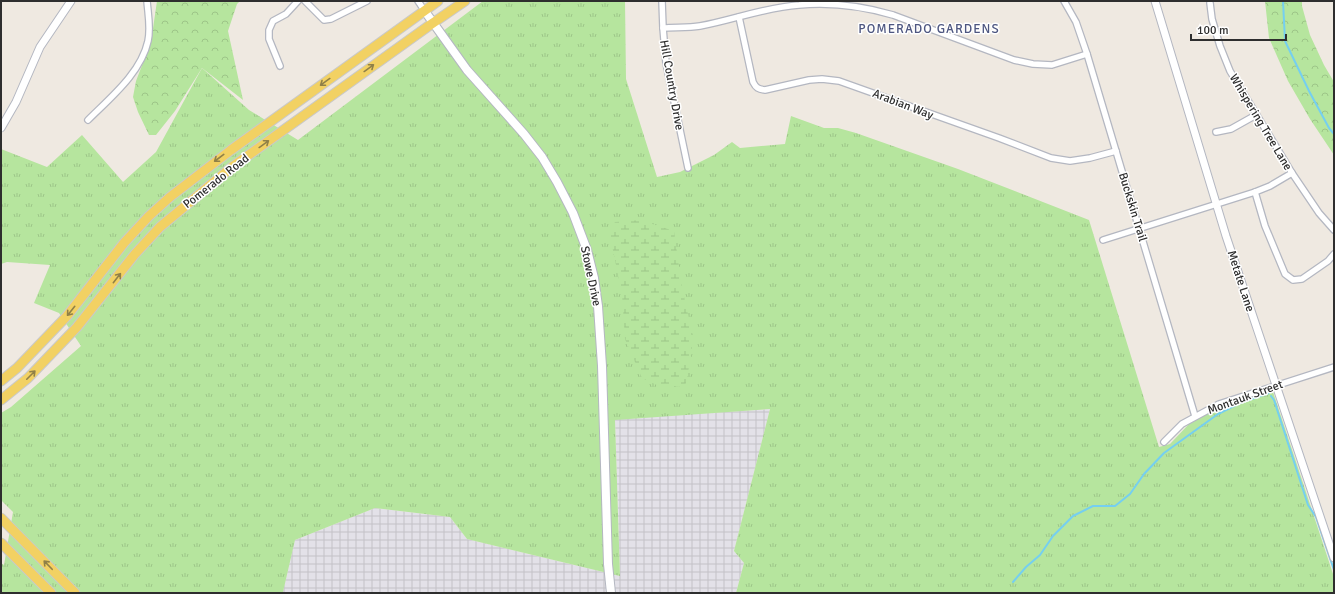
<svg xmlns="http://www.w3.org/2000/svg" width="1335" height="594" font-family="Signika,sans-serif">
  <defs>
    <pattern id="industrial-grid" width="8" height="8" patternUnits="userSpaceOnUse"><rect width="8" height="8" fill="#e3e1e8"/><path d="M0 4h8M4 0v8" fill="none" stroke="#c3c1c7"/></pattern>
    <pattern id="grass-tufts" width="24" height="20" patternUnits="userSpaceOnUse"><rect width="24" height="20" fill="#b6e59e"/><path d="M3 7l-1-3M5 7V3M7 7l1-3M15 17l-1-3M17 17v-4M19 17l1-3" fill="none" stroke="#9dc588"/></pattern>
    <pattern id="forest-crowns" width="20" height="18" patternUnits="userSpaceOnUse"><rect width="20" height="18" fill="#b6e59e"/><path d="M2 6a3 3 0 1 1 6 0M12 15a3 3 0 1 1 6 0" fill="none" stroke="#9dc588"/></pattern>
    <pattern id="wetland-marsh" width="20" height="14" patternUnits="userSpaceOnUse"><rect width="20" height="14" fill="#b6e59e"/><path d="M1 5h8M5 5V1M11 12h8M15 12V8" fill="none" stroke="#9dc588"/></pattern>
  </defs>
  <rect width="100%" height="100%" fill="#efe9e1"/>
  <!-- industrial -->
  <path fill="url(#industrial-grid)" d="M770,409L734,551L744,563L736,593H281L283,591L295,540L375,508L450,517L467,539L620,576L615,419Z"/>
  <!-- grass -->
  <path fill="url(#grass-tufts)" d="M483,1H625L626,79L657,177L680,172L714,155L732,142L740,148L785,144L791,116L824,128H838L856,133L958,169L1089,220L1159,447L1170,444L1189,424L1210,412L1236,402L1273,392L1334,577V593H736L744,563L734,551L770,409L615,420L620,576L467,539L450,517L375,508L295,540L283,592L281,593H1V563L4,565L13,512L1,500V413L11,407L81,346L59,313L34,303L50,265L7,262L1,264V149L47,167L82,135L123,182L156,152L202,68L249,110L298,140Z"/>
  <!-- forest -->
  <g fill="url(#forest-crowns)">
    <path d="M157,1H240L237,4L228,31L243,100L202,68L175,111L156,135H149L138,112L133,97L136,81L151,42Z"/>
    <path d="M1265,1H1302V6L1310,35L1324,65L1334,82V155L1310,119L1288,81L1269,38Z"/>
  </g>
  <!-- wetland -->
  <path fill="url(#wetland-marsh)" d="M640,220L674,231L682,288L693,336L691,357L685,387L659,386L642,378L625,339L622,294L609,231L615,222Z"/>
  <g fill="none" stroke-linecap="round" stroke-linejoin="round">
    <!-- stream -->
    <g stroke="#75cff0" stroke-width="2">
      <path d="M1283,1L1285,41L1309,91L1329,128L1334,134"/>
      <path d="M1271,396L1274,400L1308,505L1316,517L1334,570"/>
      <path d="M1013,582L1026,567L1040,555L1053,536L1073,516L1093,506H1115L1130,494L1144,474L1164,453L1218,414L1240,403L1269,393"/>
    </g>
    <!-- minor casing -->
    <g stroke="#b4b7c1" stroke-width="8">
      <g id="minor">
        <path d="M305,1L324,20L331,19L367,1"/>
        <path d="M418,1L424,10"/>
        <path d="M662,1L663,28L666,63L688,168"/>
        <path d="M1064,1L1076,22L1087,54L1195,416"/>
        <path d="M1210,3L1212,19L1220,46L1230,71L1292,173L1319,213L1334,230"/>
        <path d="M739,17L753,82C756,88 758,89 765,90L809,80L822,79L839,81L999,138L1051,158L1070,161L1090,158L1116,151"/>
        <path d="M663,28C675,27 688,28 700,26C733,20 766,7 799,5C831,2 862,6 893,15L1014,60L1033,64L1052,65L1087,54"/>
        <path d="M280,66L269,39V30L273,21L286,14L298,1"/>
        <path d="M88,120C110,98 141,73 148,41C151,28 148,14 147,1"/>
        <path d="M1216,132L1231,129L1256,115"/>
        <path d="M1255,192L1265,226L1285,274L1293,280L1302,279L1328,261L1334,254"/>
        <path d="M1103,240L1255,192L1270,186L1292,173"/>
        <path d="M1164,442L1182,424L1219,404L1334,367"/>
      </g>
    </g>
    <!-- tertiary casing -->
    <g stroke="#b4b7c1" stroke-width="9">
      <g id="tertiary">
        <path d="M1155,1L1226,236L1334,558"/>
        <path d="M1,128L16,102L40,47L71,1"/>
      </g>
    </g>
    <!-- secondary casing -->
    <g stroke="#b4b7c1" stroke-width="10">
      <path id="secondary" d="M424,10L467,70L524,134L542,157L557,182L573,213L587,250L594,278L598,306L602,366L608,564L611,593"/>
    </g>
    <!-- primary casing -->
    <g stroke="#c9c9c9" stroke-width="11">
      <g id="primary">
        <path d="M1,381L17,368L67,316L124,243L149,216L170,197L231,150L438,1"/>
        <path d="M1,400L28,378L77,327L135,254L160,227L232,167L430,25L465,1"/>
        <path d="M1,518L75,593"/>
        <path d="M1,543L51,593"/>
      </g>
    </g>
    <!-- minor -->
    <use href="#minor" stroke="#fff" stroke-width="5.5"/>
    <!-- tertiary -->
    <use href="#tertiary" stroke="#fff" stroke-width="7"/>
    <!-- secondary -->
    <use href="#secondary" stroke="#fff" stroke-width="8"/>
    <!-- primary -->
    <use href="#primary" stroke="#f2d163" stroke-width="9"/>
  </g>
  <!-- one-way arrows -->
  <defs><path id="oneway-shaft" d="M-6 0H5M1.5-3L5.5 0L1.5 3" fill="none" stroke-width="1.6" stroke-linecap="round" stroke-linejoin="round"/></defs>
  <g stroke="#908048">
    <use href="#oneway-shaft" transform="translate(369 68) rotate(-36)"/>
    <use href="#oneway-shaft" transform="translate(325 82) rotate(144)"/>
    <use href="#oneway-shaft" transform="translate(264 144) rotate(-36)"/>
    <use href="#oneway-shaft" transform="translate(219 158) rotate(143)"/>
    <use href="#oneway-shaft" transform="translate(117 278) rotate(-52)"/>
    <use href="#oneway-shaft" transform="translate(71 311) rotate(129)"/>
    <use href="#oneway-shaft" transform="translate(31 375) rotate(-45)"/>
    <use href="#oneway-shaft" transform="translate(48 565) rotate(-134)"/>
  </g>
  <g text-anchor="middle" stroke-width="3" stroke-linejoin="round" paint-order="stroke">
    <!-- street labels -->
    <g font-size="12" fill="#2e2e2e" stroke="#fff">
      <text transform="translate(672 85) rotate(80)" y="4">Hill Country Drive</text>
      <text transform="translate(903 104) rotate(21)" y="4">Arabian Way</text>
      <text transform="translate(1261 122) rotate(59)" y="4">Whispering Tree Lane</text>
      <text transform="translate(216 181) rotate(-38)" y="4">Pomerado Road</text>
      <text transform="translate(1133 207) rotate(73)" y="4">Buckskin Trail</text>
      <text transform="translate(591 276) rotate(78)" y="4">Stowe Drive</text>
      <text transform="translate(1241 281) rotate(72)" y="4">Metate Lane</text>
      <text transform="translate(1245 397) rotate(-20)" y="4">Montauk Street</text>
    </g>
    <!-- neighbourhood labels -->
    <g font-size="13" letter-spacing="1" fill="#4d5680" stroke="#fff">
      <text x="929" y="33">POMERADO GARDENS</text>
    </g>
  </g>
  <!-- border -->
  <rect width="1335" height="594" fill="none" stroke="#2e2e2e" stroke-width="4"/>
  <!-- scale -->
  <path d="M1191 34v6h95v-6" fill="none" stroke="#2e2e2e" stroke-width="2"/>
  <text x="1197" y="34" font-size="12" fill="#2e2e2e" stroke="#ffffff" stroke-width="3" paint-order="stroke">100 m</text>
</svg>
